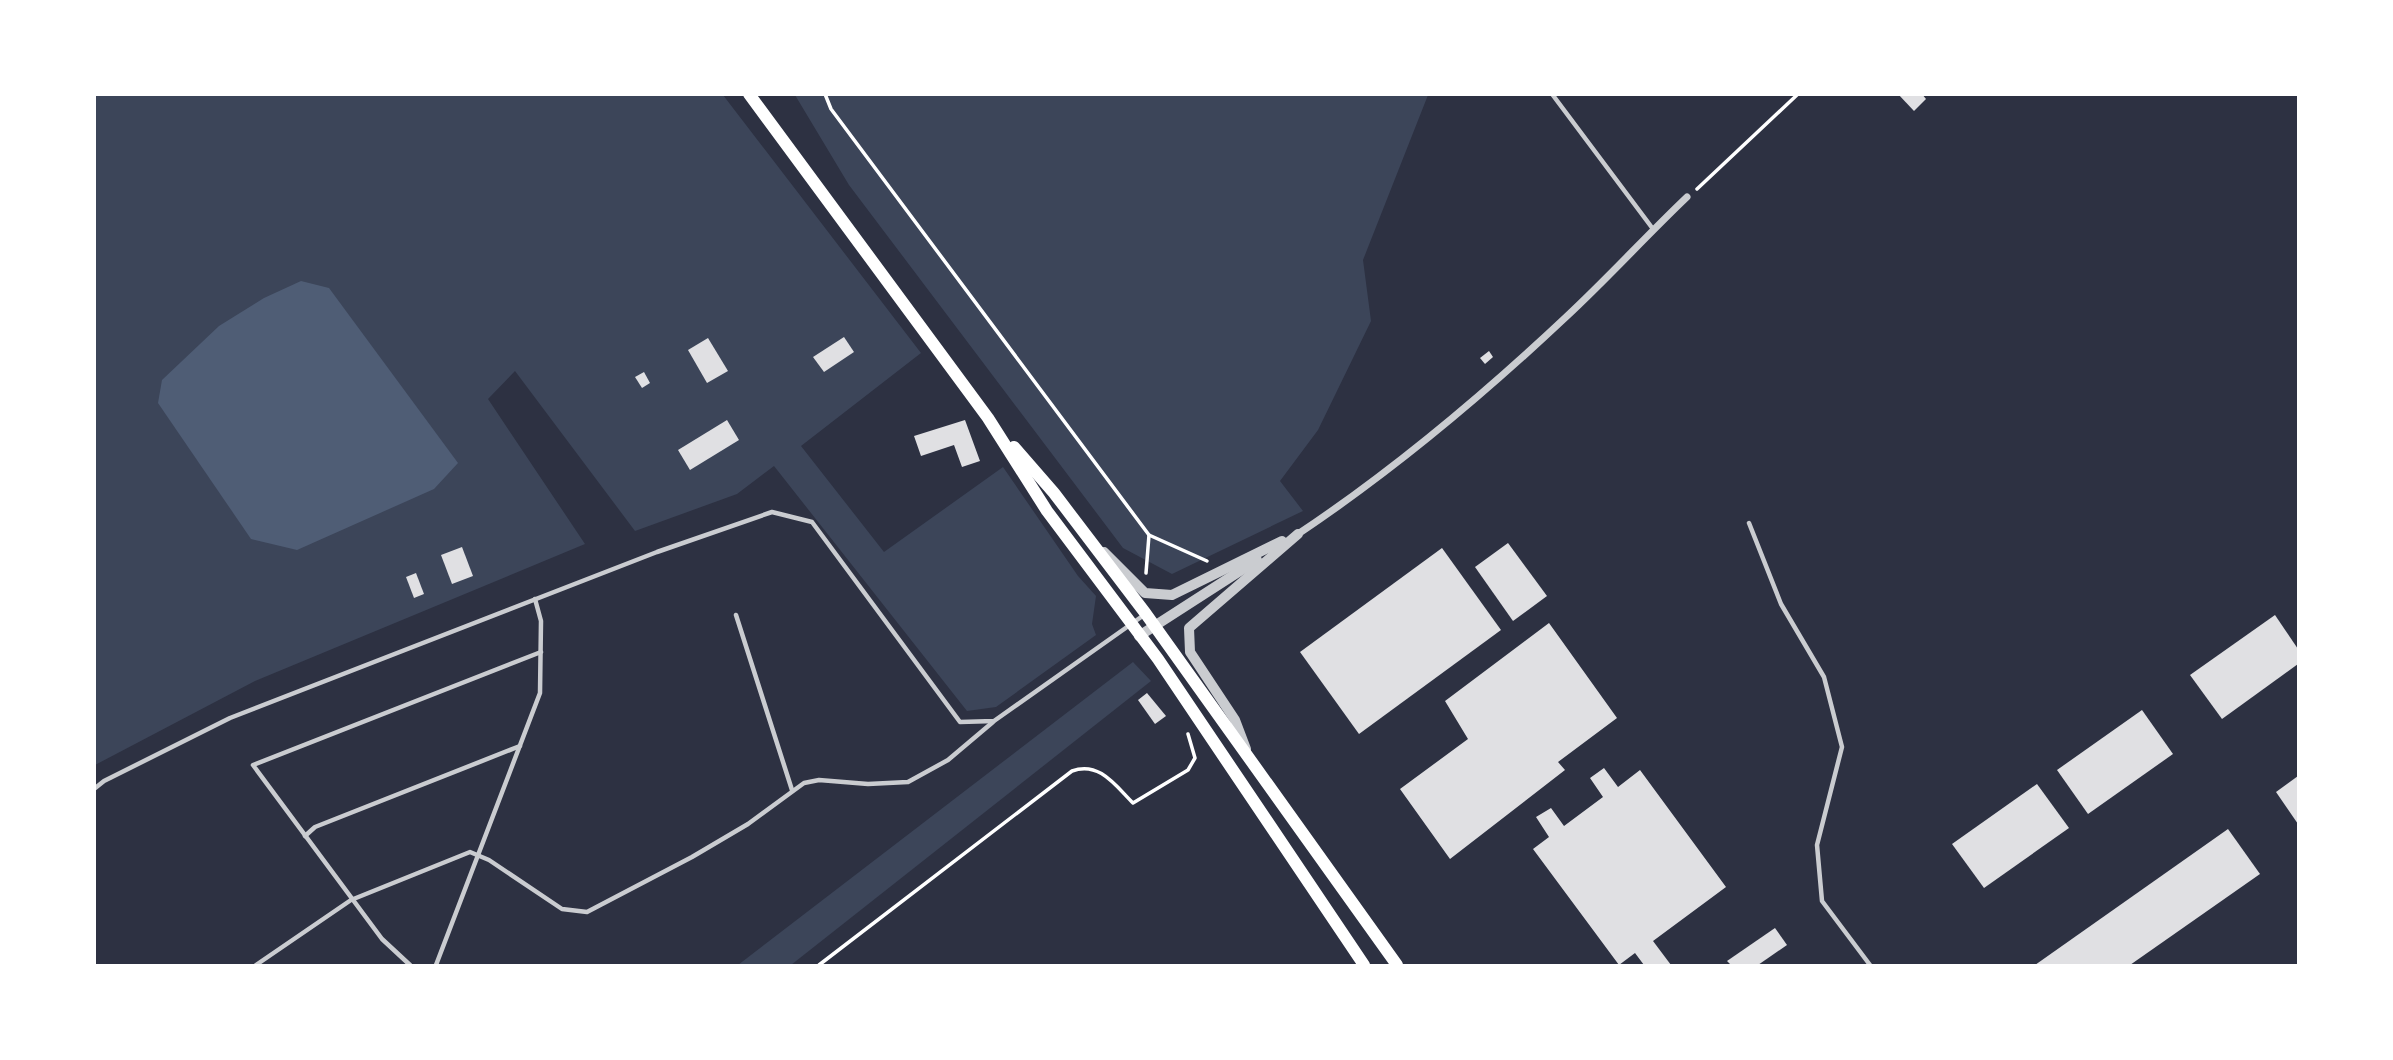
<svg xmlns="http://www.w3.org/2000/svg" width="2393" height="1060" font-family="'Space Grotesk',sans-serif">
  <rect width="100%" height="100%" fill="#2d3142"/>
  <!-- green -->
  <g fill="#3c4559">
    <path d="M95,95H723L921,353L801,446L884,552L1003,467L1078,576L1096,596L1092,624L1096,635L996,707L967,711L774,466L737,494L635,531L515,371L488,399L585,544L255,681L95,765Z"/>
    <path d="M795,95H1428L1363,260L1371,321L1318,430L1280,481L1303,511L1172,574L1123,548L849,185Z"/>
    <path d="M1133,662L1151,681L791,965H738Z"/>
  </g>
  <!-- water -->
  <path fill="#4f5d75" d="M301,281L329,288L458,463L434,489L297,550L251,539L158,403L162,380L219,326L264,298Z"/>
  <!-- building -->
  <g fill="#e0e0e3">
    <path d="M1898,94H1922L1926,99L1914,111Z"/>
    <path d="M844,337L854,352L824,372L813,357Z"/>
    <path d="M708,338L728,371L707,383L688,350Z"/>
    <path d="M1489,351L1493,357L1485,364L1480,358Z"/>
    <path d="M644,372L650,383L642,388L635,377Z"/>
    <path d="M727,420L739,440L690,470L678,450Z"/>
    <path d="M965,420L980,461L962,467L954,445L921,456L914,436Z"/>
    <path d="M1508,543L1547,596L1513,621L1475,567Z"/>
    <path d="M462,547L473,576L452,584L441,555Z"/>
    <path d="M1442,548L1501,630L1359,734L1300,652Z"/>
    <path d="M416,573L424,594L414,598L406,577Z"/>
    <path d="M2275,615L2298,649V664L2222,719L2190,675Z"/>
    <path d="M1549,623L1617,718L1558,762L1565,770L1450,859L1400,789L1468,739L1445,701Z"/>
    <path d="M1147,693L1166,716L1155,724L1138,700Z"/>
    <path d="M2142,710L2173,754L2088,814L2057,770Z"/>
    <path d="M1604,768L1618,787L1640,770L1726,887L1653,941L1671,965H1644L1635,953L1619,965L1533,849L1549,837L1536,817L1551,808L1564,826L1603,797L1590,778Z"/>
    <path d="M2298,776V824L2276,792Z"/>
    <path d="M2037,784L2069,828L1984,888L1952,844Z"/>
    <path d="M2228,829L2260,874L2130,965H2035Z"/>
    <path d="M1775,928L1787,945L1758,965H1731L1727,961Z"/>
  </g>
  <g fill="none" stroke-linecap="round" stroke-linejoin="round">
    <!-- path -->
    <g stroke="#fff" stroke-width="3.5">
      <path d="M825,94L831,109L1149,535L1146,573"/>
      <path d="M1697,189L1798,94"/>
      <path d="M1149,535L1207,561"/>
      <path d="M819,965L1072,771C1099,761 1115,785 1133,803L1188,770L1195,758L1188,734"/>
    </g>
    <!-- service -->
    <g stroke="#caccd0" stroke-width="4.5">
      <path d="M1552,94L1653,229"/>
      <path d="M1749,523L1781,604L1824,677L1842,747L1817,845L1822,901L1870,965"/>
      <path d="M736,615L792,790"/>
      <path d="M94,789L104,781L230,718L657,552L772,512L812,522L960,722L994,721L1144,615"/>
      <path d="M305,836L315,827L520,746"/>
      <path d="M256,965L351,900L470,852L489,860L562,909L587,912L692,857L748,824L804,783L819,780L868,784L908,782L948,760L993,722"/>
      <path d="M410,965L382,939L253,765L541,652"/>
      <path d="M436,965L540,693L541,621L535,599"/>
    </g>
    <!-- minor -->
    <path stroke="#caccd0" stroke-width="7" d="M1298,534C1394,470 1482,396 1566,317C1608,278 1646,236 1687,197"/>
    <!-- tertiary -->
    <g stroke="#caccd0" stroke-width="10">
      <path d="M1104,552L1145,593L1172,595L1282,541"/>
      <path d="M1139,636L1257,560"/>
      <path d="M1246,749L1235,720L1190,652L1189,628L1298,534"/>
    </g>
    <!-- secondary -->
    <g stroke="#fff" stroke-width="12">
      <path d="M749,94L988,418L1047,511L1158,659L1364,965"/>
      <path d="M1014,447L1054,493L1146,614L1397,965"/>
    </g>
  </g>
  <!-- border -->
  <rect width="2393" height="1060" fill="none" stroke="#ffffff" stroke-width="192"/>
</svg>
